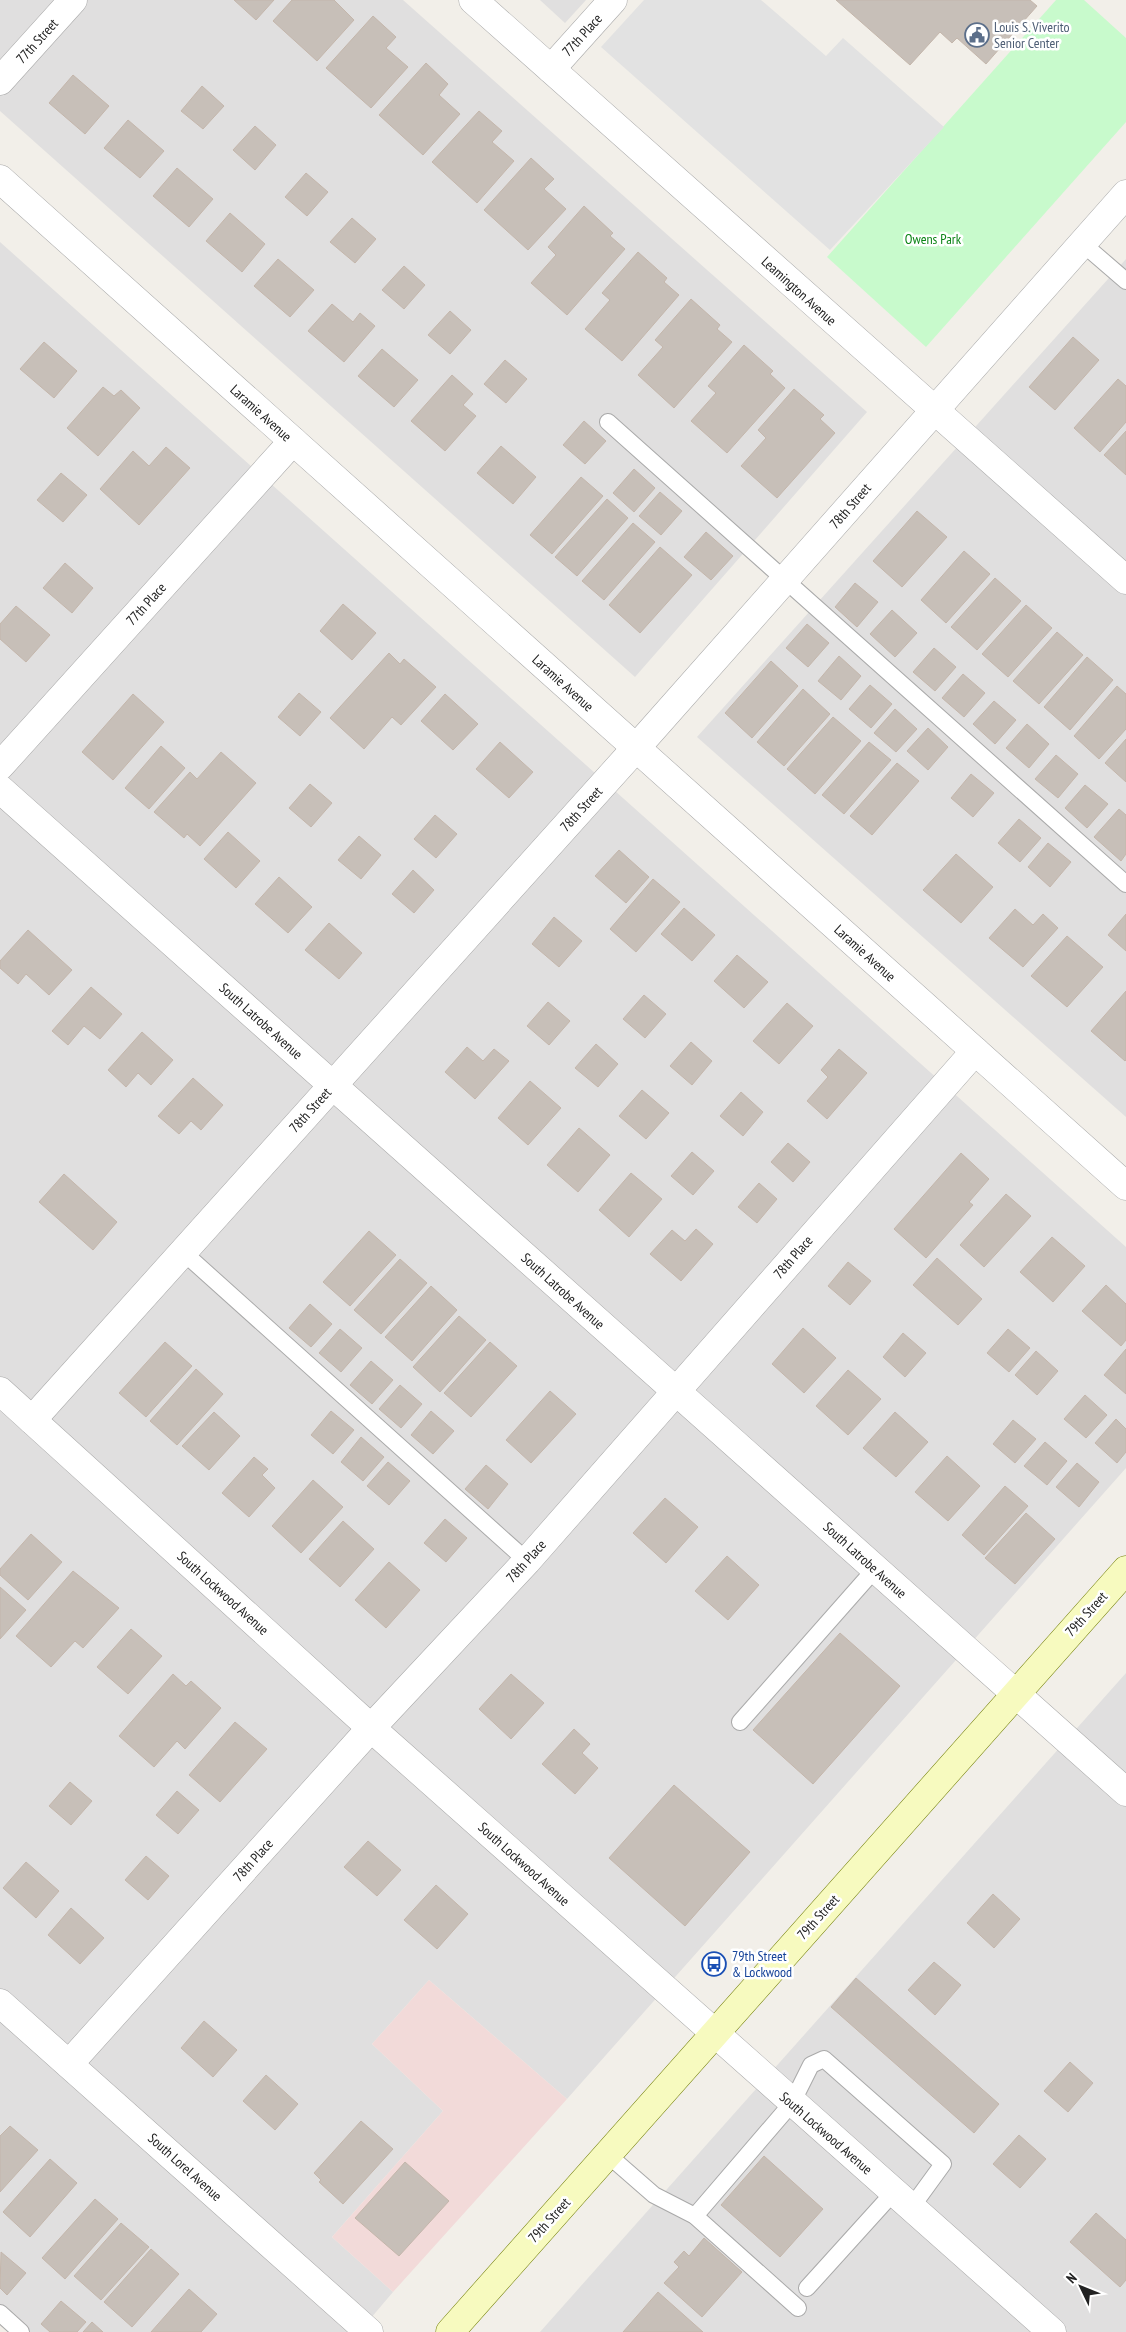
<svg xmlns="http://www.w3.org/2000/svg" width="1126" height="2332" font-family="'PT Sans Narrow',sans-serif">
  <rect width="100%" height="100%" fill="#f2efe9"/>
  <!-- residential -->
  <g fill="#e0dfdf">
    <path d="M0,0H403L867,412L635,677L0,111Z"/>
    <path d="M540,0H586L565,23Z"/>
    <path d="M0,242L1126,1247V1468L567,2099L429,1980L372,2044L443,2111L332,2237L393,2292L359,2332H21L0,2313Z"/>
    <path d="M1126,259V1117L697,737Z"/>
    <path d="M1126,1673V2332H540L917,1908Z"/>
  </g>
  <!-- commercial -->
  <path fill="#f2dad9" d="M429,1980L567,2099L393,2292L332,2237L443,2111L372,2044Z"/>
  <!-- park -->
  <path fill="#c8facc" d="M1056,0H1084L1126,38V122L926,347L827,257Z"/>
  <!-- parking -->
  <path fill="#e2e2e2" d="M644,0H761L826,56L843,38L944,127L830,250L601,47Z"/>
  <!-- building -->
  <g fill="#c7bfb8" stroke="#c4b6ab">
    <path d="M234,0H274L256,20Z"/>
    <path d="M292,0H334L354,20L317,61L273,21Z"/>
    <path d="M836,0H1030L1037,6L986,64L957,38L952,43L940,32L910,65Z"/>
    <path d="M373,16L396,37L386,48L408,67L371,108L326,68Z"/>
    <path d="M426,63L448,84L439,95L460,114L423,155L379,115Z"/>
    <path d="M73,75L109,106L85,134L49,103Z"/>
    <path d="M202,86L224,106L203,129L181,111Z"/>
    <path d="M479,111L502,131L492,142L514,161L477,203L432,162Z"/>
    <path d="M128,120L164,151L140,178L104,148Z"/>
    <path d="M255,126L276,145L255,170L233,150Z"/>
    <path d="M531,158L554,179L544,189L566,209L528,250L484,210Z"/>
    <path d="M177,168L213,199L189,227L153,196Z"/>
    <path d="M306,173L328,192L307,216L285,197Z"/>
    <path d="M584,206L613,233L610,236L625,249L567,315L531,283L556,255L548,247Z"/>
    <path d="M230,213L265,244L242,272L206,241Z"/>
    <path d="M352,218L376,239L355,263L330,242Z"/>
    <path d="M638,252L667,278L664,282L679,295L622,361L585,329L610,300L602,293Z"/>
    <path d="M278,259L314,290L290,317L254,286Z"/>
    <path d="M404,266L425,285L404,309L382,290Z"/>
    <path d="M691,299L720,325L717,329L732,342L674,408L638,375L663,347L655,340Z"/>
    <path d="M332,304L353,322L360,313L375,326L344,362L308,331Z"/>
    <path d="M450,311L471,330L450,354L428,335Z"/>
    <path d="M1073,337L1099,360L1055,410L1029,387Z"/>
    <path d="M44,342L77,371L54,398L20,369Z"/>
    <path d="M744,345L773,371L770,374L785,388L727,453L691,421L716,393L708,386Z"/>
    <path d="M382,349L418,380L394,407L358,376Z"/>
    <path d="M505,360L527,379L506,403L484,384Z"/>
    <path d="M452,375L473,394L463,405L476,416L445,451L411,421Z"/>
    <path d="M1118,379L1126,386V422L1100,452L1074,428Z"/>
    <path d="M103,387L114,396L121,390L140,408L98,456L67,428Z"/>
    <path d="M794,389L824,415L820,419L835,433L777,498L741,466L766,438L758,430Z"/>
    <path d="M584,421L606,441L585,464L563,445Z"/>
    <path d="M1126,431V475L1104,455Z"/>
    <path d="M501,446L536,477L513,504L477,473Z"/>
    <path d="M166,447L190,468L139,525L100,489L133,451L149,466Z"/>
    <path d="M634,469L655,488L634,512L613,493Z"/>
    <path d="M61,473L87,495L63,522L37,500Z"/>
    <path d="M581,477L603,496L552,554L530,535Z"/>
    <path d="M660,492L682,511L661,535L639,516Z"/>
    <path d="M607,499L628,518L577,576L555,557Z"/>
    <path d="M917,511L947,537L902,587L873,561Z"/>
    <path d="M633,523L655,542L604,600L582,581Z"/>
    <path d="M706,532L733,556L711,580L684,557Z"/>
    <path d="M660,547L692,575L640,633L609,605Z"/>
    <path d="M964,551L990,574L946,623L921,600Z"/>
    <path d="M65,563L93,588L72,613L43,588Z"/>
    <path d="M995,578L1021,601L977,650L951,627Z"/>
    <path d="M855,583L878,602L857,627L835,607Z"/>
    <path d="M343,604L376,633L352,660L320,631Z"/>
    <path d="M1026,605L1052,628L1008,677L982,654Z"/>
    <path d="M16,606L50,635L26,662L0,639V624Z"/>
    <path d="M892,610L917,633L895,657L870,634Z"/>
    <path d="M807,624L829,643L808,667L786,648Z"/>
    <path d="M1057,632L1083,655L1039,704L1013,681Z"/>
    <path d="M934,648L956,667L935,691L913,672Z"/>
    <path d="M389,653L400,664L404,659L436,687L401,725L392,717L364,749L330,718Z"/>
    <path d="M839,656L861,676L841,700L818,681Z"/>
    <path d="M1087,657L1113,680L1070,730L1044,707Z"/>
    <path d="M771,661L798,686L752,738L725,713Z"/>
    <path d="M963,674L985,693L964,717L942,698Z"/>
    <path d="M870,685L892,704L871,728L849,709Z"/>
    <path d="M1117,686L1126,694V729L1099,759L1074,736Z"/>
    <path d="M803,689L830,714L784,766L757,742Z"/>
    <path d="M299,693L321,712L300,736L278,717Z"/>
    <path d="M133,694L164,722L113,780L82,752Z"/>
    <path d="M445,694L478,724L453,750L421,721Z"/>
    <path d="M994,701L1016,720L995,744L973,724Z"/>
    <path d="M895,709L917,729L896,752L874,733Z"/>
    <path d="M833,717L861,741L815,794L787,769Z"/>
    <path d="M1027,724L1049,744L1029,768L1006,748Z"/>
    <path d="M928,728L948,747L928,770L907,751Z"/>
    <path d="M1126,739V782L1105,763Z"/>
    <path d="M500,742L533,772L509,798L476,769Z"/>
    <path d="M869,742L891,760L844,814L822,795Z"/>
    <path d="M161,746L185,768L149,809L125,788Z"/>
    <path d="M221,752L256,783L200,846L187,834L184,838L154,812L190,772L197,779Z"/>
    <path d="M1056,755L1078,774L1058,798L1035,779Z"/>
    <path d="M897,763L919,781L872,835L850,816Z"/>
    <path d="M971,774L994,793L973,817L951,798Z"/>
    <path d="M310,784L332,803L311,827L289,808Z"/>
    <path d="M1085,785L1108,804L1087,828L1065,808Z"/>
    <path d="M1119,809L1126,815V854L1121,861L1094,837Z"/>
    <path d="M435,815L457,834L436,858L414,839Z"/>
    <path d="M1019,819L1041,838L1020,862L998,843Z"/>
    <path d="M228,832L260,861L236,888L204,859Z"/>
    <path d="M359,836L381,855L361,879L338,860Z"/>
    <path d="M1048,843L1071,862L1050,887L1028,867Z"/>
    <path d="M619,850L649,877L626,903L595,876Z"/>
    <path d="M956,854L993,887L961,923L923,890Z"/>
    <path d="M413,870L434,890L414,913L392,894Z"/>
    <path d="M279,877L312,907L288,933L255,904Z"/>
    <path d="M653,879L680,902L636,952L610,929Z"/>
    <path d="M684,908L715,935L692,961L661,934Z"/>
    <path d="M1015,909L1033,925L1043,914L1058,928L1023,967L989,938Z"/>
    <path d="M1126,914V951L1108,935Z"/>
    <path d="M554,917L582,941L559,967L532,944Z"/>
    <path d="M329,923L362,953L339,979L305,950Z"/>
    <path d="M28,930L72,970L49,995L26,974L18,984L0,968V961Z"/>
    <path d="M1067,936L1103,967L1067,1007L1031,976Z"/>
    <path d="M737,955L768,982L744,1008L714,981Z"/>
    <path d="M91,987L122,1014L100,1039L84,1026L68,1045L52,1031Z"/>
    <path d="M1126,991V1060L1125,1061L1091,1031Z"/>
    <path d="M644,995L666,1014L645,1038L623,1019Z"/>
    <path d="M548,1002L570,1021L549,1045L527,1026Z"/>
    <path d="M787,1003L813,1026L779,1064L753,1041Z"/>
    <path d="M142,1032L173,1060L151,1085L138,1073L126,1087L108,1070Z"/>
    <path d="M691,1042L712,1061L692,1085L670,1066Z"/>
    <path d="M596,1044L618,1064L598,1087L575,1068Z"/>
    <path d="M467,1047L483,1061L494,1049L509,1061L475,1099L445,1072Z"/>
    <path d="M839,1049L867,1073L827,1119L807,1101L828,1077L821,1070Z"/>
    <path d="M193,1078L223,1105L201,1130L191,1121L179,1134L158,1116Z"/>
    <path d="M530,1081L561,1108L528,1145L498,1118Z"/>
    <path d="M642,1090L669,1113L646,1139L619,1116Z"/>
    <path d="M741,1092L763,1112L743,1136L720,1116Z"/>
    <path d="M579,1128L610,1155L578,1192L547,1165Z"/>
    <path d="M788,1143L810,1162L793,1182L771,1162Z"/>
    <path d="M692,1152L714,1171L693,1195L671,1176Z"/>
    <path d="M961,1153L989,1179L969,1202L973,1205L926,1258L894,1229Z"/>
    <path d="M631,1173L662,1199L629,1237L599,1210Z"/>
    <path d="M64,1174L117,1222L93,1250L39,1202Z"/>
    <path d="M759,1183L777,1199L757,1223L738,1207Z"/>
    <path d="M1006,1194L1031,1216L984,1267L960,1245Z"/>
    <path d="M696,1229L713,1244L681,1281L650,1254L672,1230L685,1241Z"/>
    <path d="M369,1231L396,1255L350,1306L323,1282Z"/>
    <path d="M1052,1237L1085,1266L1053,1302L1020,1272Z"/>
    <path d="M937,1258L982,1299L958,1325L913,1285Z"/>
    <path d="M400,1259L427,1283L381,1334L354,1310Z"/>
    <path d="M848,1262L871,1281L850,1305L828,1286Z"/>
    <path d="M1106,1285L1126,1304V1340L1121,1346L1082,1311Z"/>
    <path d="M431,1286L457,1310L412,1361L385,1337Z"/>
    <path d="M310,1304L332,1324L311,1347L289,1328Z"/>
    <path d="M459,1316L486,1340L440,1392L413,1367Z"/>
    <path d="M803,1328L836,1358L804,1393L772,1364Z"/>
    <path d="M340,1329L362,1348L341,1372L319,1353Z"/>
    <path d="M1008,1329L1030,1348L1009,1372L987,1353Z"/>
    <path d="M903,1333L926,1353L905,1377L883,1357Z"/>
    <path d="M165,1342L192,1366L146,1417L119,1393Z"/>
    <path d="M490,1342L517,1366L471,1417L444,1393Z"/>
    <path d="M1126,1349V1394L1104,1375Z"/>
    <path d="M1036,1351L1058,1371L1037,1395L1015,1375Z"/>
    <path d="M371,1361L393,1380L372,1404L350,1385Z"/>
    <path d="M196,1369L223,1394L177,1445L150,1421Z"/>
    <path d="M848,1370L881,1399L848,1435L816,1406Z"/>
    <path d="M400,1385L422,1404L401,1428L379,1409Z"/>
    <path d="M550,1391L576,1414L531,1463L506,1440Z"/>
    <path d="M1085,1395L1107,1415L1086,1438L1064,1419Z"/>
    <path d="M331,1411L354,1430L333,1454L311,1435Z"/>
    <path d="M431,1411L454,1431L433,1454L411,1435Z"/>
    <path d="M214,1412L240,1436L209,1470L182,1446Z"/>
    <path d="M895,1412L928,1442L896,1477L863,1448Z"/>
    <path d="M1116,1419L1126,1429V1452L1117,1463L1095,1443Z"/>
    <path d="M1013,1420L1036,1439L1015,1463L993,1444Z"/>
    <path d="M361,1437L384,1457L363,1481L341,1462Z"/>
    <path d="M1045,1442L1067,1461L1047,1485L1024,1466Z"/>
    <path d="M947,1456L980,1486L948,1521L915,1492Z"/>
    <path d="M254,1457L268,1469L262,1475L275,1488L249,1517L222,1493Z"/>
    <path d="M388,1462L410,1481L389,1505L367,1486Z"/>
    <path d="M1077,1463L1099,1482L1079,1507L1056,1487Z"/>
    <path d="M486,1465L508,1484L488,1509L465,1489Z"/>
    <path d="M313,1480L343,1507L301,1553L272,1526Z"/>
    <path d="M1005,1486L1028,1506L984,1555L962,1535Z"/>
    <path d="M665,1498L698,1527L666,1563L633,1533Z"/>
    <path d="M1026,1513L1055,1539L1015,1584L985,1558Z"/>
    <path d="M445,1519L467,1538L446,1562L424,1543Z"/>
    <path d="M343,1521L374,1549L340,1587L309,1559Z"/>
    <path d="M31,1534L62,1562L28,1600L0,1575V1569Z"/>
    <path d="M727,1556L759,1585L728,1620L695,1591Z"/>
    <path d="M389,1562L420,1590L386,1628L355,1600Z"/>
    <path d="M73,1571L119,1608L83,1648L75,1641L51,1667L16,1636Z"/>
    <path d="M0,1587L26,1610L0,1639Z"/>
    <path d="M131,1629L162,1656L128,1694L97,1667Z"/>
    <path d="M840,1633L900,1686L813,1784L753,1730Z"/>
    <path d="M173,1674L186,1686L191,1681L221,1708L185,1749L177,1741L154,1767L119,1736Z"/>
    <path d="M511,1674L544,1703L511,1739L479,1709Z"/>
    <path d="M235,1722L267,1749L220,1802L189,1775Z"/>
    <path d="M574,1729L590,1744L582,1753L598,1768L575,1794L542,1764Z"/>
    <path d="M70,1782L92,1801L71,1825L49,1806Z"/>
    <path d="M674,1785L750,1852L685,1926L609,1858Z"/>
    <path d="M177,1791L199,1810L178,1834L156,1815Z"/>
    <path d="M368,1841L401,1870L377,1896L344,1867Z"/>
    <path d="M146,1856L169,1876L148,1900L125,1880Z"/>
    <path d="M26,1862L59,1891L36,1918L3,1888Z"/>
    <path d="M436,1885L468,1914L437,1949L404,1920Z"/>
    <path d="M993,1894L1020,1919L994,1948L967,1923Z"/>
    <path d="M71,1908L104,1938L80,1964L48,1935Z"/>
    <path d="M934,1962L961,1985L935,2015L908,1990Z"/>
    <path d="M856,1978L999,2104L974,2133L831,2007Z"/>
    <path d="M204,2021L237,2050L213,2077L181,2048Z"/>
    <path d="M1070,2062L1093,2083L1068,2112L1044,2091Z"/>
    <path d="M266,2075L298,2104L275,2130L243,2101Z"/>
    <path d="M361,2121L393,2149L343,2204L319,2182L321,2180L314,2173Z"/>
    <path d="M10,2126L38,2150L0,2192V2136Z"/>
    <path d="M1019,2135L1046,2159L1020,2188L993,2164Z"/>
    <path d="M764,2156L823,2209L780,2257L721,2205Z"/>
    <path d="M50,2159L77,2183L30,2237L3,2212Z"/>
    <path d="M405,2162L449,2201L399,2256L355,2218Z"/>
    <path d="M95,2199L118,2219L65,2279L42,2258Z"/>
    <path d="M1096,2213L1126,2240V2280L1120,2287L1070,2242Z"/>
    <path d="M121,2223L149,2247L101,2300L74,2276Z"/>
    <path d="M704,2238L742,2272L702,2317L664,2283L679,2267L674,2262L684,2251L689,2256Z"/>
    <path d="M151,2249L179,2274L132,2327L104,2302Z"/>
    <path d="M1,2252L26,2273L7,2295L0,2288Z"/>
    <path d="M189,2289L217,2314L201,2332H151Z"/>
    <path d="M658,2292L703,2332H623Z"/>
    <path d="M61,2301L86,2322L77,2332H50L41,2324Z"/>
    <path d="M92,2322L103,2332H83Z"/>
  </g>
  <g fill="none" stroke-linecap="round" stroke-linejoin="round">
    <!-- lane casing -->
    <g stroke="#a9a9a9" stroke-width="18">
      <g id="lane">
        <path d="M1082,243L1126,281"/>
        <path d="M608,422L1126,884"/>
        <path d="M183,1252L527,1561"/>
        <path d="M740,1722L875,1569"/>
        <path d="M607,2154L654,2195L695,2216L798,2308"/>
        <path d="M695,2216L792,2103L811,2065L824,2059L943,2164L911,2208"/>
        <path d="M807,2288L893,2193"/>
        <path d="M0,2313L21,2332"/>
      </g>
    </g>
    <!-- street casing -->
    <g stroke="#a9a9a9" stroke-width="29">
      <g id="street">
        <path d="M473,0L1126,580"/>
        <path d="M551,69L613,0"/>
        <path d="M0,81L73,0"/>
        <path d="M0,179L1126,1186"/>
        <path d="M0,766L293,441"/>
        <path d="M0,789L1126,1792"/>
        <path d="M0,1391L371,1728L1052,2332"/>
        <path d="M32,1420L636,748L1126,194"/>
        <path d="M0,2003L369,2332"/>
        <path d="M69,2064L371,1728L527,1561L975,1051"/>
      </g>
    </g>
    <!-- secondary casing -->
    <g stroke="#707d05" stroke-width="29">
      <path id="secondary" d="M450,2332L1126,1570"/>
    </g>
    <!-- lane -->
    <use href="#lane" stroke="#fff" stroke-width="16"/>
    <!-- street -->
    <use href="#street" stroke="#fff" stroke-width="28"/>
    <!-- secondary -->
    <use href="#secondary" stroke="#f7fabf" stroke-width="28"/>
  </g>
  <!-- icons -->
  <defs>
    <g id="civic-ring" transform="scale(1.25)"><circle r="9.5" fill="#fff" stroke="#5c6f8a" stroke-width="1.5"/><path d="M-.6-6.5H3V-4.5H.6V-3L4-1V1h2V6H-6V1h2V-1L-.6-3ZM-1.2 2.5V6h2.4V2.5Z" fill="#5c6f8a"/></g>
    <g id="bus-ring" transform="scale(1.25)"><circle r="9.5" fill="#fff" stroke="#1a4fb4" stroke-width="1.5"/><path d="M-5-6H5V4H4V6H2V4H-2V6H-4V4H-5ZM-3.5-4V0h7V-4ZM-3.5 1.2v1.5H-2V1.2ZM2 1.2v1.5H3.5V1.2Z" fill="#1a4fb4"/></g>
  </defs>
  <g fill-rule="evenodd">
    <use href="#civic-ring" x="977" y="35"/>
    <use href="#bus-ring" x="714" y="1964"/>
  </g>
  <g text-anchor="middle" stroke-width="5" stroke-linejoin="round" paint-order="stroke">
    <!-- service labels -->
    <g font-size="14" fill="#4e5e75" stroke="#fff" text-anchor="start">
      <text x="994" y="32">Louis S. Viverito<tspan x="994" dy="16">Senior Center</tspan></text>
    </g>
    <!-- street labels -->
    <g font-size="14" fill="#222" stroke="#fff">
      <text transform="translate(582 35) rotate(-48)" y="5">77th Place</text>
      <text transform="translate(37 41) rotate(-48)" y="5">77th Street</text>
      <text transform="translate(799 291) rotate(42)" y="5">Leamington Avenue</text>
      <text transform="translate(261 413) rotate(42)" y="5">Laramie Avenue</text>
      <text transform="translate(850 506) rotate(-49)" y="5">78th Street</text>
      <text transform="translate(146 604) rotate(-48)" y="5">77th Place</text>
      <text transform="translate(563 683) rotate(42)" y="5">Laramie Avenue</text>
      <text transform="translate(581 809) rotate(-48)" y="5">78th Street</text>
      <text transform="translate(865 953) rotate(42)" y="5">Laramie Avenue</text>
      <text transform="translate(261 1021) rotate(42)" y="5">South Latrobe Avenue</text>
      <text transform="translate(310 1110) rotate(-48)" y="5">78th Street</text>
      <text transform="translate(793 1257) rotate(-49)" y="5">78th Place</text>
      <text transform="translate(563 1291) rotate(42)" y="5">South Latrobe Avenue</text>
      <text transform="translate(865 1560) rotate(42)" y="5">South Latrobe Avenue</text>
      <text transform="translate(526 1561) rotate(-48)" y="5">78th Place</text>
      <text transform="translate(223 1593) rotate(42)" y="5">South Lockwood Avenue</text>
      <text transform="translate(1086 1614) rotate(-48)" y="5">79th Street</text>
      <text transform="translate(253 1860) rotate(-48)" y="5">78th Place</text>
      <text transform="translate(524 1864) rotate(42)" y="5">South Lockwood Avenue</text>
      <text transform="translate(818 1917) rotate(-48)" y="5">79th Street</text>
      <text transform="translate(826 2133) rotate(41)" y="5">South Lockwood Avenue</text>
      <text transform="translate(185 2167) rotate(42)" y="5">South Lorel Avenue</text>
      <text transform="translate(549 2220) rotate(-48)" y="5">79th Street</text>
    </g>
    <!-- park labels -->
    <g font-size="14" fill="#0c8416" stroke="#fff">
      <text x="933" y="244">Owens Park</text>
    </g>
    <!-- transit labels -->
    <g font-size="14" fill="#164399" stroke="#fff" text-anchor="start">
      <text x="732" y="1961">79th Street<tspan x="732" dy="16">&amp; Lockwood</tspan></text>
    </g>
  </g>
  <!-- north arrow -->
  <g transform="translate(1081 2287) rotate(313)" stroke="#ffffff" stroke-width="4" paint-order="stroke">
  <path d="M0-4L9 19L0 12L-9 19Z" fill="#222222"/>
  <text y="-8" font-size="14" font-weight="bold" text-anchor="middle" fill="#222222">N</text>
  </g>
</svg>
